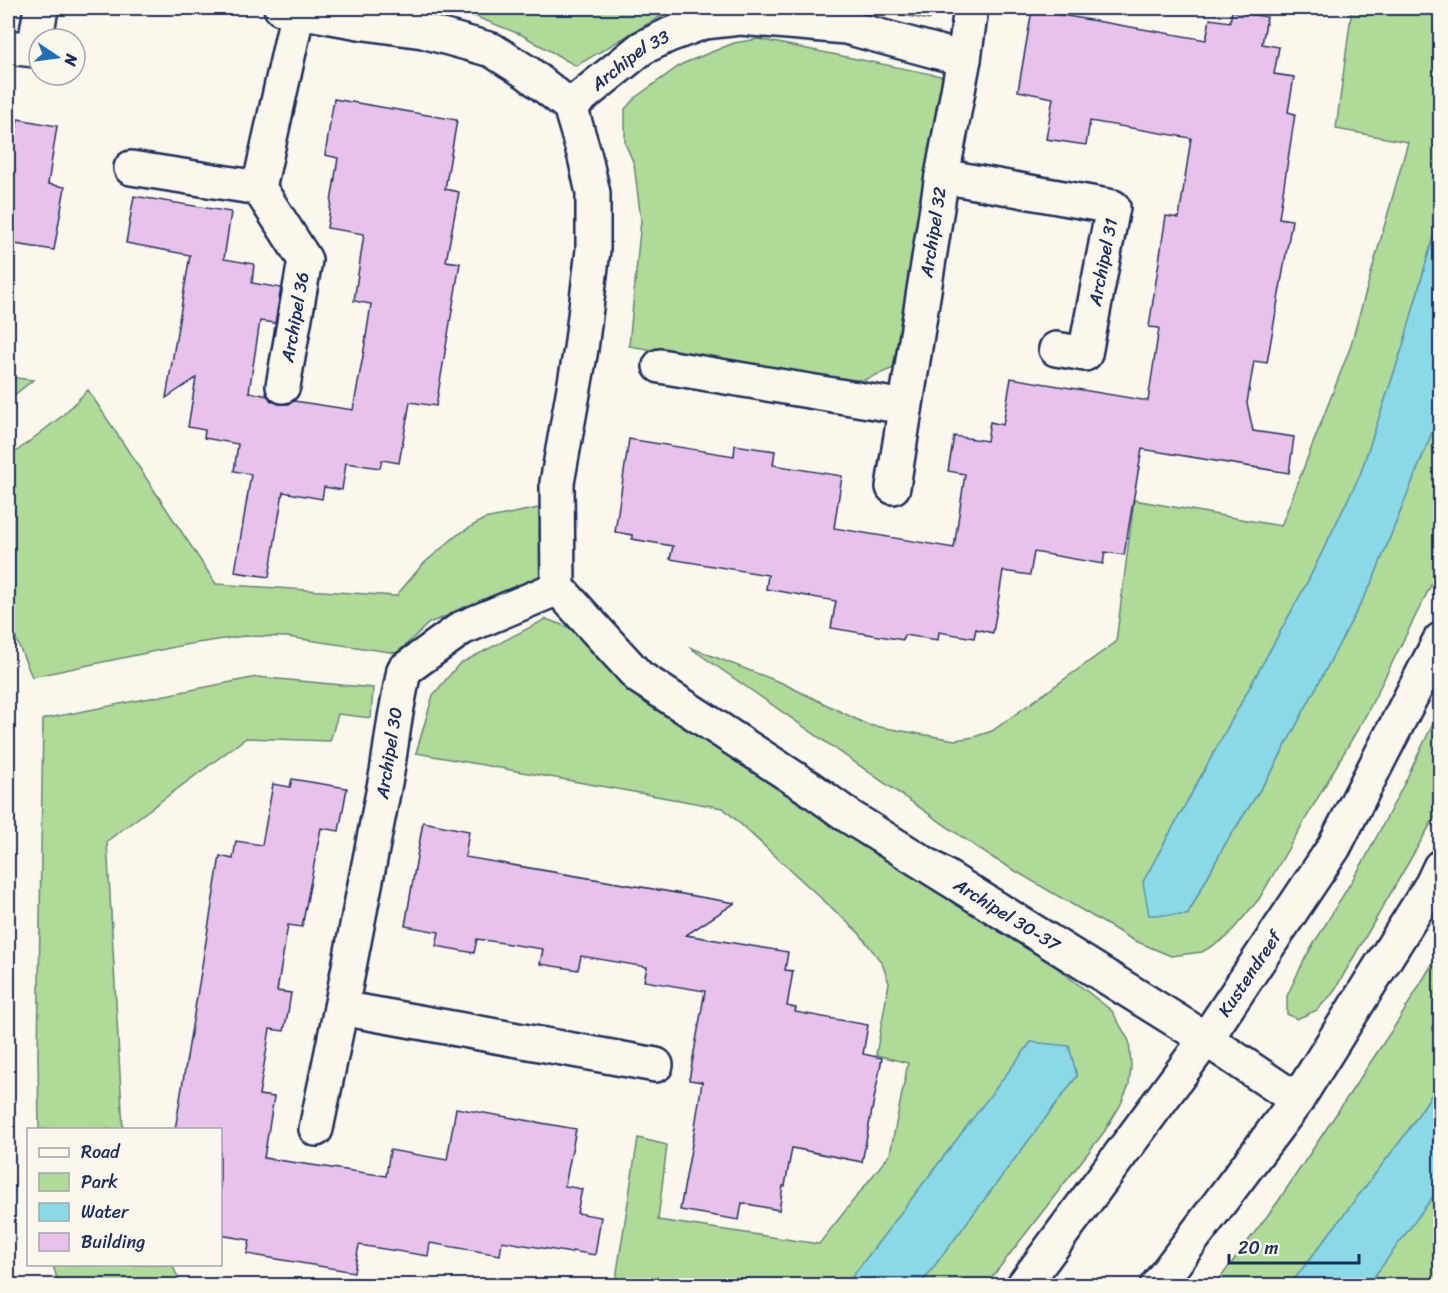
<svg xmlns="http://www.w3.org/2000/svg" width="1448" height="1293" font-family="Sriracha,sans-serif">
  <rect width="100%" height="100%" fill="#fbf7ec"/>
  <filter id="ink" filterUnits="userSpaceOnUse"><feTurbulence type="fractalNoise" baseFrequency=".0167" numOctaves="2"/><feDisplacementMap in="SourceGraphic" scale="12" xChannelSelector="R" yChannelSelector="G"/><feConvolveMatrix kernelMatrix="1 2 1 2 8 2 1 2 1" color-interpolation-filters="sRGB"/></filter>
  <g filter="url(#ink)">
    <!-- green -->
    <g fill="#b0da98" stroke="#66847b" stroke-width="1.5">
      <path d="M442,8H675L576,66L522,35L474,16Z"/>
      <path d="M867,8H941L929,20Z"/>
      <path d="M1352,8H1440V212L1403,346L1360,475L1308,581L1143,882L1188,914L1224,846L1272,771L1373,580L1440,412V567L1366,715L1259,899L1226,938L1202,952L1171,956L1133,940L988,855L689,647L782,683L868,725L955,740L974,737L992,731L1116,642L1134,500L1281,526L1350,348L1408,142L1336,129Z"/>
      <path d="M758,39L946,77L903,350L894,368L864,380H831L629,346L641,220L634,164L625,143V109L636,97L682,64L734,43Z"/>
      <path d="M8,377L33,380L8,400Z"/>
      <path d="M88,390L216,584L396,596L423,564L457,535L484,519L544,507L549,576L429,623L397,653L287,637L244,636L184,645L32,677L8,620V458L62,416Z"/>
      <path d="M546,619L578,631L1037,952L1112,1011L1129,1041L1131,1066L1129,1085L1120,1106L1104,1132L986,1285H920L1077,1076L1031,1042L846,1285H615L638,1138L667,1145L658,1220L819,1244L890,1154L908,1063L876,1055L889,983L882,963L859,933L723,808L416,753L433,695L459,664Z"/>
      <path d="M257,677L373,688L371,718L338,714L330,741L246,738L107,841L123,1129H39L38,1055L43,719Z"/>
      <path d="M1440,709V808L1333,993L1317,1010L1297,1019L1287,1014V996L1304,960L1365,859L1404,784Z"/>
      <path d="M1440,951V1082L1405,1135L1290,1285L1214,1286L1277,1203L1400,1018Z"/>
      <path d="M1440,1187V1285H1368Z"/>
      <path d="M53,1265H172L177,1275L180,1285H59Z"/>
    </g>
    <!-- water -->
    <g fill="#8ad9e6" stroke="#5e95b0" stroke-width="1.5">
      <path d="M1440,212V412L1373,580L1272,771L1224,846L1187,915H1149L1143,882L1308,581L1360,475L1403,346Z"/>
      <path d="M1031,1042L1069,1046L1077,1076L920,1285H846Z"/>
      <path d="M1440,1082V1187L1368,1285H1290L1405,1135Z"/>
    </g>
    <!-- building -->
    <g fill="#e9c2ec" stroke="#1b2f5e" stroke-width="1.5">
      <path d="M1032,10L1206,40L1210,19L1230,22L1232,11L1267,17L1262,44L1279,47L1274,74L1294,77L1288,112L1295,114L1279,218L1292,220L1267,363L1254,361L1247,403L1253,431L1294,437L1289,473L1142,449L1124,555L1105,552L1103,564L1034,552L1030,575L1003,571L993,633L976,629L974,638L939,632L938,640L904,635L903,640L831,628L836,601L766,589L768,575L670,559L673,546L632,539V535L615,532L629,439L734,456L735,445L775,451L773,465L842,476L834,528L954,548L965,474L948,471L954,436L987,441L990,422L1003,425L1011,378L1148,401L1159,328L1149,327L1166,216L1179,218L1191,138L1090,121L1086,145L1046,139L1053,98L1018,91Z"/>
      <path d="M334,99L457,120L445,189L459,192L446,261L460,263L436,406L410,402L399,463L382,460L380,468L346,463L342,490L324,487L322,499L283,492L269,577L235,572L251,474L234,471L238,444L204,438L205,430L188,427L196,378L166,398L190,255L126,243L134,196L231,212L224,259L254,264L252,283L281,288L275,323L260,321L249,392L268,396L271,401L279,404H289L294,401L353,410L363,356L371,304L354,301L364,234L327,228L338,158L325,155Z"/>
      <path d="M18,119L57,126L48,184L65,187L54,250L8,243V178Z"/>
      <path d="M292,779L347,788L339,831L321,828L302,927L288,925L277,991L291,993L288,1012L284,1031L270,1029L259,1095L274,1097L264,1158L386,1176L390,1150L447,1160L456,1108L576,1129L565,1186L582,1189L577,1213L601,1217L595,1255L572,1251L571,1253L502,1241L500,1255L430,1243L428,1256L359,1245L354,1272L247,1254L250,1240L220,1235V1130H175L220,856L233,859L236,841L262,845L273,784L290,787Z"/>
      <path d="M423,822L469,831L465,857L735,903L686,935L788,952L785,970L793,971L787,1006L796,1008L795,1012L868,1025L863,1054L882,1058L862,1162L792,1148L785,1186H783L779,1210L742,1203L739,1220L680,1210L694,1133L702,1082L689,1080L705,991L644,981L647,967L581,956L578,970L540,964L543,949L477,939L474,953L436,946L439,932L405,926Z"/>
    </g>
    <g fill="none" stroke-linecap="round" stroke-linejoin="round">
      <!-- minor casing -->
      <g stroke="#1b2f5e" stroke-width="38">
        <g id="minor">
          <path id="s1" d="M281,8L365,23L423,31L492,50L528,73L570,106L585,157L593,193V250L581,349L557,483L558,588L639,677L808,787L850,817L1206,1039L1297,1100"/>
          <path d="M8,47L34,50L41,8"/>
          <path id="s2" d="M570,106L642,48L669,35L704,22L740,18L846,27L964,59"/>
          <path d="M131,168L259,188"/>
          <path d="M942,176L1113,207L1085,354L1056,349"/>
          <path d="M660,366L905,407"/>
          <path id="s3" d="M283,386L305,260L259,188L298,11"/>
          <path id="s4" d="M893,487L942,176L964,59L971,8"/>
          <path d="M558,588L462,628L404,670L395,718L387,772L341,1008L656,1065"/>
          <path d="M316,1129L341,1008"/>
        </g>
      </g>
      <!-- secondary casing -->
      <g stroke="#1b2f5e" stroke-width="38">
        <g id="secondary">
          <path id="s5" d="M1023,1286L1206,1039L1334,847L1440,640"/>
          <path d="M1157,1286L1297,1100L1432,884L1440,867"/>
        </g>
      </g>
      <!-- minor -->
      <use href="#minor" stroke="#fbf7ec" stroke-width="33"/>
      <!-- secondary -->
      <use href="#secondary" stroke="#fbf7ec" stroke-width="33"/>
    </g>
  </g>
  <g text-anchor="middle" stroke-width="4.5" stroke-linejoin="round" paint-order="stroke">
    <!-- street labels -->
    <g font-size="18" fill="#1b2f5e" stroke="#fbf7ec">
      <text dy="6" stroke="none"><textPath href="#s2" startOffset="76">Archipel 33</textPath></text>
      <text dy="6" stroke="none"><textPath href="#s4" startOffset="258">Archipel 32</textPath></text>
      <text transform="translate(1103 262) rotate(-79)" y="6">Archipel 31</text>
      <text dy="6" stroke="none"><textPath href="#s3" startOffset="70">Archipel 36</textPath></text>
      <text transform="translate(389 753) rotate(-81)" y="6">Archipel 30</text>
      <text dy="6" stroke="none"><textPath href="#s1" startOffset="1358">Archipel 30-37</textPath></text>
      <text dy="6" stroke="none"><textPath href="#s5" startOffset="386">Kustendreef</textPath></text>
    </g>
  </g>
  <!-- margin -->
  <rect width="1448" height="1293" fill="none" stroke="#fbf7ec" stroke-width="30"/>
  <rect x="15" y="15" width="1418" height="1263" fill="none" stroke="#1b2f5e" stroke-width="2" filter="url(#ink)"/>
  <!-- legend -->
  <rect x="27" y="1128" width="195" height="138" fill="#fbf7ec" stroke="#a1a7b3" stroke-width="1.5"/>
  <rect x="39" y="1148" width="30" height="9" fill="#fbf7ec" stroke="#a1a7b3" stroke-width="1.5"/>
  <text x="81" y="1158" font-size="18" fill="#1b2f5e">Road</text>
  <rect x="39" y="1173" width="30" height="18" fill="#b0da98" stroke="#a1a7b3" stroke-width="1.5"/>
  <text x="81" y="1188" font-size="18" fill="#1b2f5e">Park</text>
  <rect x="39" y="1203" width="30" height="18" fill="#8ad9e6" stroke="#a1a7b3" stroke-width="1.5"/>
  <text x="81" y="1218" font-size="18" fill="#1b2f5e">Water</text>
  <rect x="39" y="1233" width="30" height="18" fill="#e9c2ec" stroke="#a1a7b3" stroke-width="1.5"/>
  <text x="81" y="1248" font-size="18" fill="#1b2f5e">Building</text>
  <!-- north arrow -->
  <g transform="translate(57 57) rotate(103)"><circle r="28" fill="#fbf7ec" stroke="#a1a7b3" stroke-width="1.5"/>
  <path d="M0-4.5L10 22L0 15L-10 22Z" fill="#1f6fb2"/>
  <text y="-9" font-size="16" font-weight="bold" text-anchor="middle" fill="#1b2f5e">N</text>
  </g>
  <!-- scale -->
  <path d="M1229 1254v9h130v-9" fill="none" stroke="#1b2f5e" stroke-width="3"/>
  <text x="1238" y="1254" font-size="18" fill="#1b2f5e" stroke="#fbf7ec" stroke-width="4.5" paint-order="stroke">20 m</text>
</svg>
